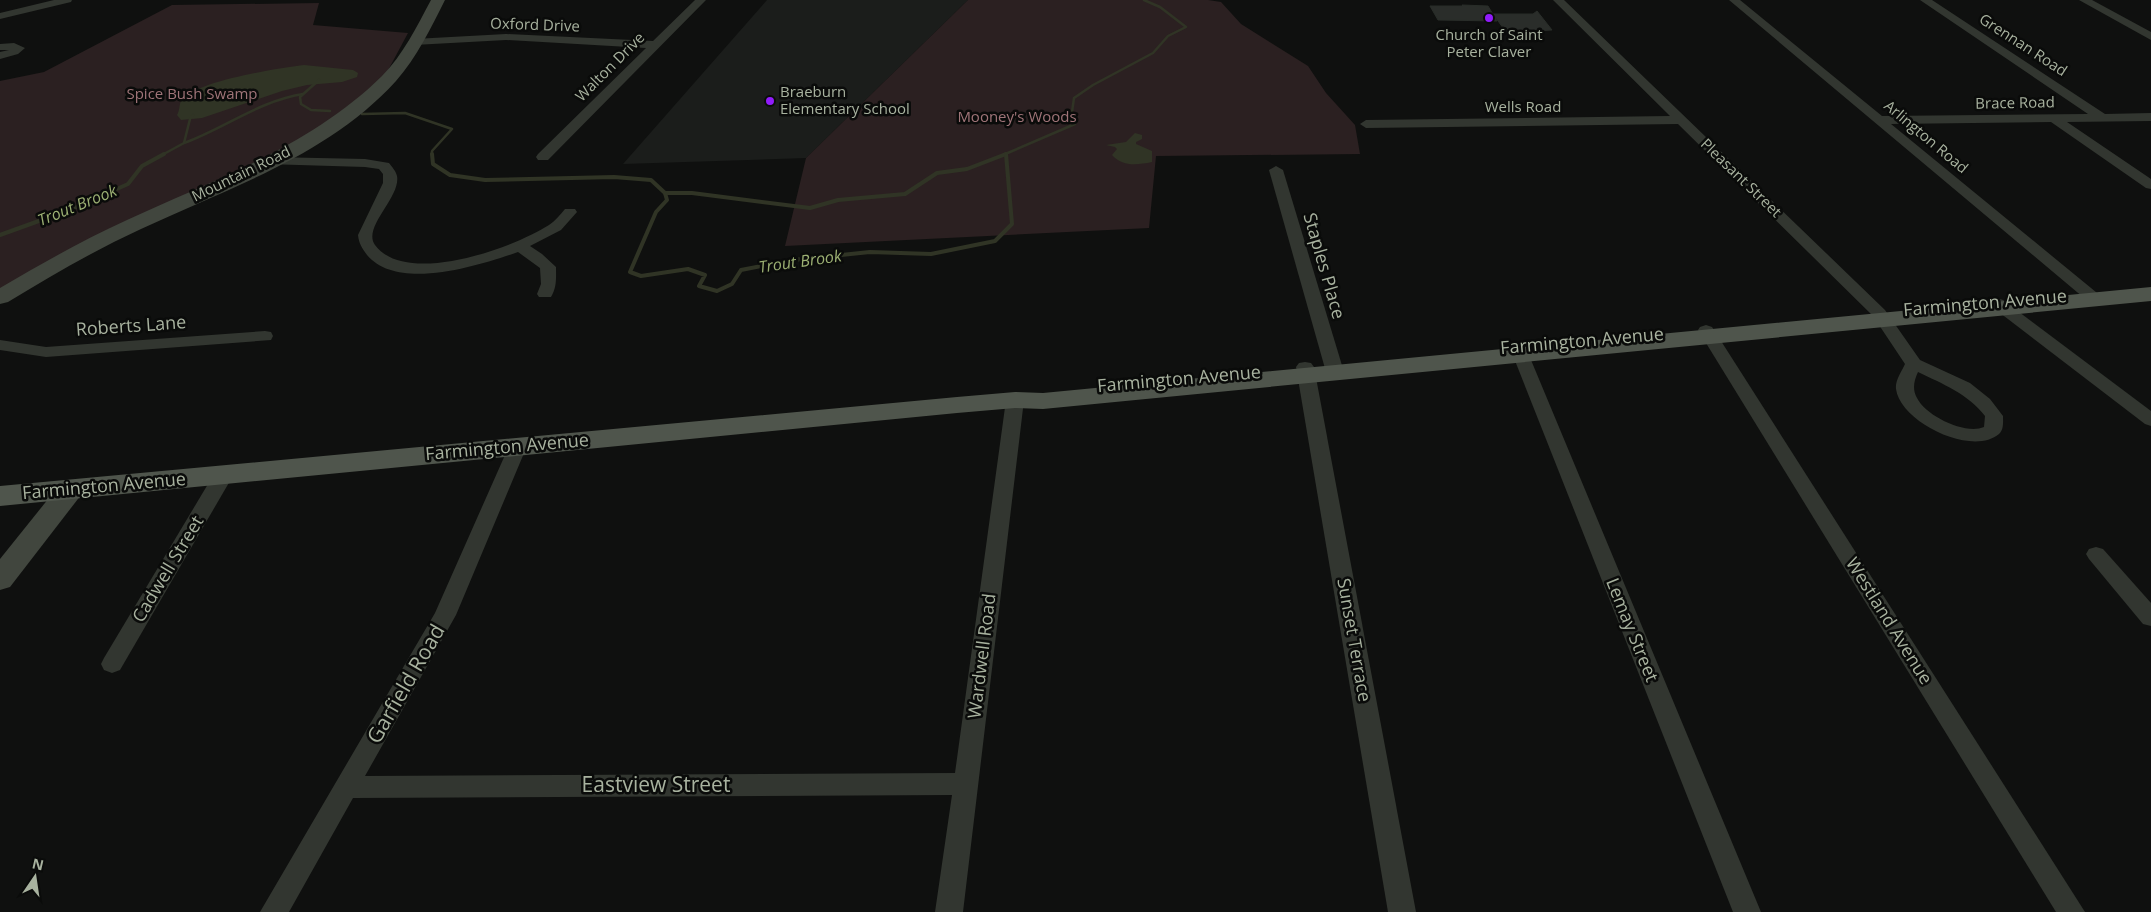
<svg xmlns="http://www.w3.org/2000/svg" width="2151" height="912" font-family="'Open Sans',sans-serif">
  <rect width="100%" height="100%" fill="#0f100f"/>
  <!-- built -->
  <path fill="#1b1d1b" d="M767,0H968L806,158L623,164Z"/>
  <!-- green -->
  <g fill="#2b2021">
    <path d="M968,0H1208L1221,2L1241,24L1308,66L1326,93L1355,125L1360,154L1156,156L1149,228L785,246L806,158Z"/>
    <path d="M319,3L313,25L408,33L385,76L337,116L295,142L0,289V81L44,72L172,5Z"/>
  </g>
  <!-- water -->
  <g fill="#303425">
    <path d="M304,65L353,70L358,73L357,77L342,82L307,85L282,91L202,118L181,120L177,115C180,110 179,105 181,101C194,81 280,68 304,65Z"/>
    <path d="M1135,133L1142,135V139L1136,142V144L1152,151V162C1137,165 1123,167 1112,155L1117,149L1115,147L1106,145L1126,142Z"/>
  </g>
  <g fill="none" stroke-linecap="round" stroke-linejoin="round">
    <!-- stream-far1 -->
    <g stroke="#303425" stroke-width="2.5">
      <path d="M319,80L300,97L301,104L311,110L330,111"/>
      <path d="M362,114L405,113L452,129L432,151V155"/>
      <path d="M184,143C225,128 259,101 303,94"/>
      <path d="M162,155L184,143L190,119L193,115"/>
      <path d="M1003,155L1075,124L1072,112L1074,98L1093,85L1153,53L1168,36L1186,27L1160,7L1144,0"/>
    </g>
    <!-- stream -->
    <g stroke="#303425" stroke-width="4">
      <path d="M432,154L433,164L450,175L485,180L614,177L651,180L665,193H692L810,208L838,200L905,194L937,173L967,169L1006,154"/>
      <path d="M665,193L667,200L656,212L630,272L641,276L688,269L705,275L699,286L717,291L732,284L741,270L793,260L870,252L931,254L995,241L1012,224L1006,154"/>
      <path d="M0,235L72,209L128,184L142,166L164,154"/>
    </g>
  </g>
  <!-- building -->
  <g fill="#2a2d2a" stroke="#292d29">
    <path d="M1462,5L1488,6L1497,21L1438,20L1430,6H1463Z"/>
    <path d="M1537,11L1552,30L1506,32L1493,14H1533Z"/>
  </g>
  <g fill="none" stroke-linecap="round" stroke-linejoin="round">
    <!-- minor -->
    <g fill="#323630" fill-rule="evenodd">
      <path d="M54,0H72L71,2L0,19V13Z"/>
      <path d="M695,0H706L548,160H538L536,157L538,154L646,48L506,40L414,45L408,42L414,39L506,34L653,41Z"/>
      <path d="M1553,0H1564L1885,310L1920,360L1970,383L1990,399L2003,416C2003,421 2004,430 1999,434C1972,457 1900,422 1896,389C1895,380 1902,371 1905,364L1873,316L1678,124L1366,128L1360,124L1366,120L1670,116ZM1918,372C1943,384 1968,394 1985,416L1984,427C1965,435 1926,416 1917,398C1912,389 1914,381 1918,372Z"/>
      <path d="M1729,0H1740L1882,116L2088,114L1920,0H1932L2105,114L2151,113V121L2067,122L2151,179V189L2146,188L2051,122L1891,124L2102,297L2104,300L2102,303H2090Z"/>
      <path d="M2079,0H2092L2151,32V40Z"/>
      <path d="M14,43L25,48L18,54L0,59V52L9,50H0V44Z"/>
      <path d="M271,157L365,159L389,163C392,167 396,171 397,176C401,197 362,227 375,245C406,287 513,248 549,225C555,221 560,215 565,209H575L577,212L561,230L530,246L542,254L556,267C556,279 557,287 551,297H539L537,294L541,284L540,268L518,252C480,265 398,292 367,255C362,248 359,244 358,235L383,183V174L379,169L365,167L266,164L264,161L266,158Z"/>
      <path d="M1276,166L1283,170L1344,372L1341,376L1335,377L1329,376L1326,372L1269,170Z"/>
      <path d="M1997,298L2003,300L2151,411V426L2145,424L1991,306L1989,303L1991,300Z"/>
      <path d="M1706,325L1712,327L1714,330L2085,912H2056L1698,330L1700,327Z"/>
      <path d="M265,331L271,332L273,336L271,340L46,357L0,350V340L46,347Z"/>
      <path d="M1518,343L1524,344L1526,348L1761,912H1733L1510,348L1512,344Z"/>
      <path d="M1305,362L1311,363L1314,367L1416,912H1388L1296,367L1299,363Z"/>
      <path d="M1015,394L1021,396L1024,400L963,912H935L952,795L353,798L289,912H260L435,613L509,446L511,442L518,440L525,442L527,446L456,615L365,776L955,773L1006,400L1009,396Z"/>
      <path d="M224,468L231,469L234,474L120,670L112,673L104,670L101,664L104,658L217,469Z"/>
      <path d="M2096,547L2103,549L2151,603V626L2143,624L2089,559L2086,554L2089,549Z"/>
    </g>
    <!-- secondary -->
    <g fill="#41463e" fill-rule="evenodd">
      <path d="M431,0H445C431,28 417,57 396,81C329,155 229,188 141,229C95,250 51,276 8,302L0,304V288C41,264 83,240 127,220C216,179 311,146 382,76C403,55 417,26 431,0Z"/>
      <path d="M71,480L81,483L85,489L81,495L10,587L0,590V559L61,483Z"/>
    </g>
    <!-- primary -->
    <path fill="#4f554c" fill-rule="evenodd" d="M2151,287V301L1043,409L1015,408L957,413L0,506V486L957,397L1015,392L1043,393Z"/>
  </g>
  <!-- markers -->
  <g fill="#911cfb" stroke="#0a0b0a" stroke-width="2">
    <circle cx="1489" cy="18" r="5"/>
    <circle cx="770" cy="101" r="5"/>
  </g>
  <g text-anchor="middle" stroke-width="5" stroke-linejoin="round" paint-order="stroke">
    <!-- far-street labels -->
    <g font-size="15" fill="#a8b29f" stroke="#0a0b0a">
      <text transform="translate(535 25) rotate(2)" y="5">Oxford Drive</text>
      <text transform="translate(2023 45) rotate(33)" y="5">Grennan Road</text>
      <text transform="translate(610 67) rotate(-45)" y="5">Walton Drive</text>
      <text transform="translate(2015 103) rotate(-1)" y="5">Brace Road</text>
      <text x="1523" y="112">Wells Road</text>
      <text transform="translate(1926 137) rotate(40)" y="5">Arlington Road</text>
      <text transform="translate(241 174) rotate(-26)" y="5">Mountain Road</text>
      <text transform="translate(1741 178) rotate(44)" y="5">Pleasant Street</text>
    </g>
    <!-- far-poi labels -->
    <g font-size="15" fill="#a8b29f" stroke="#0a0b0a">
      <text x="1489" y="40">Church of Saint<tspan x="1489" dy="17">Peter Claver</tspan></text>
      <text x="780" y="97" text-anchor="start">Braeburn<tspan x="780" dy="17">Elementary School</tspan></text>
    </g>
    <!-- far-park labels -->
    <g font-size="15" fill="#9f7478" stroke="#0a0b0a">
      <text x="192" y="99">Spice Bush Swamp</text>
      <text x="1017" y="122">Mooney's Woods</text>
    </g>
    <!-- far-water labels -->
    <g font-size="16" font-style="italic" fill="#9cb073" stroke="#0a0b0a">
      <text transform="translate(77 205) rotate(-22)" y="6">Trout Brook</text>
      <text transform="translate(800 261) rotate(-8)" y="6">Trout Brook</text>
    </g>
    <!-- street labels -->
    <g font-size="18" fill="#a8b29f" stroke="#0a0b0a">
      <text transform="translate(1324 266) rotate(74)" y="6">Staples Place</text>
      <text transform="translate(1985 303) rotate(-5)" y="6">Farmington Avenue</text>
      <text transform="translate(131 326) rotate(-4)" y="6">Roberts Lane</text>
      <text transform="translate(1582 341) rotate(-5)" y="6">Farmington Avenue</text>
      <text transform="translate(1179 379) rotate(-5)" y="6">Farmington Avenue</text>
      <text transform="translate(507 447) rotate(-5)" y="6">Farmington Avenue</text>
      <text transform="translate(104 486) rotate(-5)" y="6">Farmington Avenue</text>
      <text transform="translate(168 569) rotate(-59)" y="6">Cadwell Street</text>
      <text transform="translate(1889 621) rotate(58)" y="6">Westland Avenue</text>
      <text transform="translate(1632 630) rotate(68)" y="6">Lemay Street</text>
      <text transform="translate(1354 640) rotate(80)" y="6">Sunset Terrace</text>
      <text transform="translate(982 656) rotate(-83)" y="6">Wardwell Road</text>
    </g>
    <!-- near-street labels -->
    <g font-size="21" fill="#a8b29f" stroke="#0a0b0a">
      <text transform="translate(406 684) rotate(-60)" y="7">Garfield Road</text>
      <text x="656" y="792">Eastview Street</text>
    </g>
  </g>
  <!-- north arrow -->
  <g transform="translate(35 877) rotate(13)" stroke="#0a0b0a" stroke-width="4" paint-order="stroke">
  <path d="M0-4L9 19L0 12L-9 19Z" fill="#a8b29f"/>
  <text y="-8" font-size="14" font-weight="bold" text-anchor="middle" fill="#a8b29f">N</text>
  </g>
</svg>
